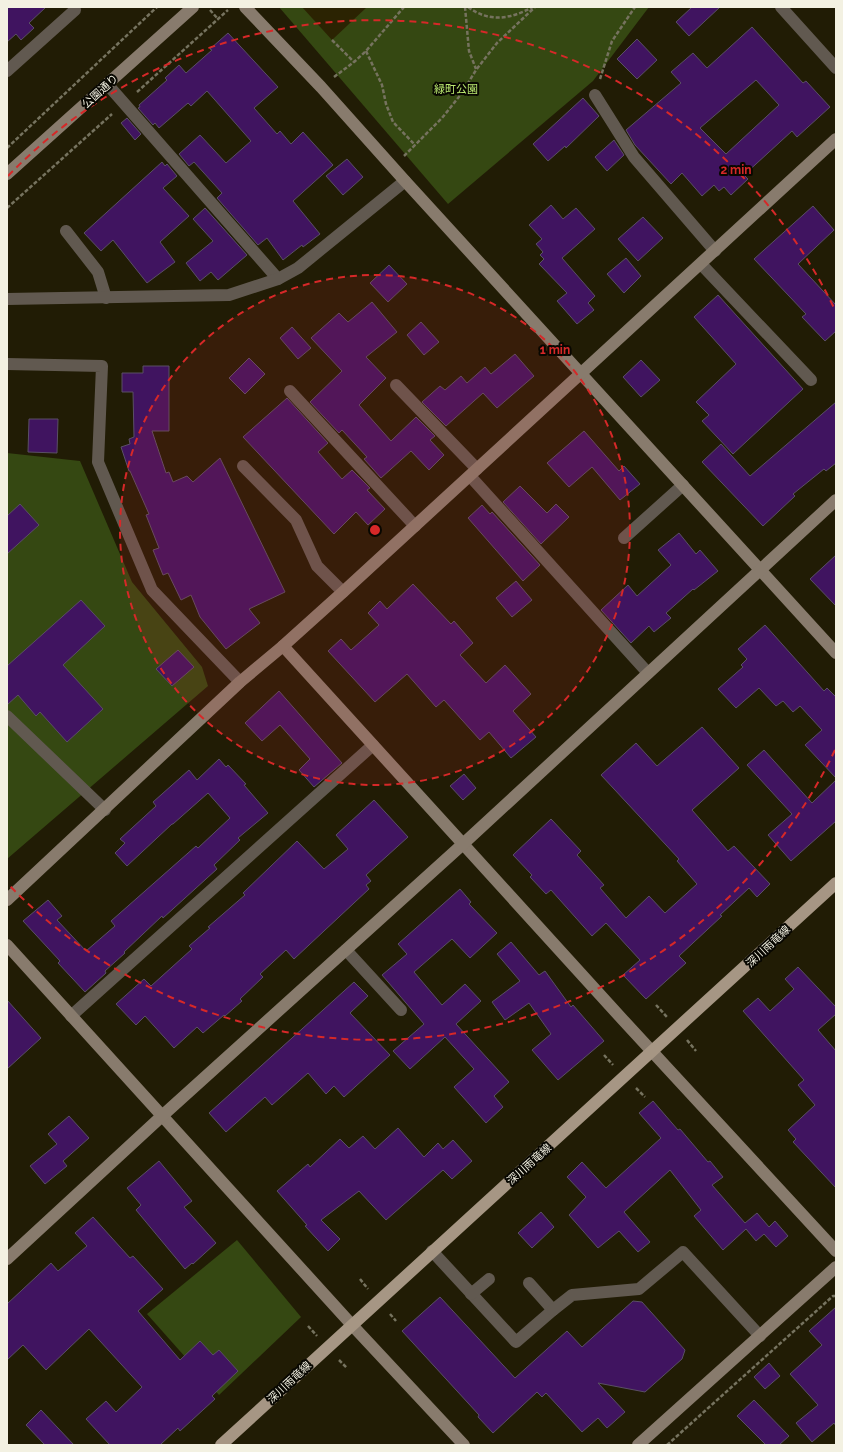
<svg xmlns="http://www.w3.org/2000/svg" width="843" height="1452" font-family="Raleway,'Noto Sans JP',sans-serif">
  <rect width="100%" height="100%" fill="#211c05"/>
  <!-- green -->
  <g fill="#354812">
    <path d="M279,7H649L593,81L448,204Z"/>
    <path d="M7,453L80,461L132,582L202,667L208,686L7,859Z"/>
    <path d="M237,1240L301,1317L219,1395L147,1314Z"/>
  </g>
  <!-- sand -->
  <path fill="#2b2302" d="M302,7H367L332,40Z"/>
  <!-- building -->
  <g fill="#401460" stroke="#5a4f65" fill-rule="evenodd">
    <path d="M7,7H46L29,23L34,28L21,40L16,34L7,42Z"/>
    <path d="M692,7H720L689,36L676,22Z"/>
    <path d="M752,27L803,83L806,81L830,107L797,137L792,131L744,175L748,179L731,195L724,187L719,191L714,185L702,196L682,173L671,184L635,145L626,130L681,83L671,72L693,53L707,68ZM756,80L779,105L726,154L700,128Z"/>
    <path d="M228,33L278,87L254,108L277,134L280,131L291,144L303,132L333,165L293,201L320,234L303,247L302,245L283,260L267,238L258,245L217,198L222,193L194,162L189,166L179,154L200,135L226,163L251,141L207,91L191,106L188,103L159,128L155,123L153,125L138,108L140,107L139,105L167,80L165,78L179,65L186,73L212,50L210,49Z"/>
    <path d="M637,39L657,60L637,79L617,59Z"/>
    <path d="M583,98L599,116L566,148L565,146L548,161L533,144Z"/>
    <path d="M127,118L141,134L135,140L121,123Z"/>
    <path d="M614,140L624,155L607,171L595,157Z"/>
    <path d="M347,159L363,177L343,195L326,176Z"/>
    <path d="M162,162L165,166L167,164L177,176L163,188L189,216L160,242L175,262L147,283L113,240L101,251L84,233Z"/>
    <path d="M551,205L563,219L576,208L595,229L562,258L595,296L588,303L594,310L577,324L557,301L567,293L539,264L544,259L540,255L543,252L536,244L542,239L529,225Z"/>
    <path d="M813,206L834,230L798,264L836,305V331L825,341L802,317L806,314L754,259Z"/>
    <path d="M205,208L247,255L218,280L211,272L200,281L186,263L213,241L193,219Z"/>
    <path d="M643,217L663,238L638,261L618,239Z"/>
    <path d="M626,258L641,276L624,293L607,274Z"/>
    <path d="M389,265L407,284L388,302L370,283Z"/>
    <path d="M718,295L803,389L733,454L702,421L709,415L696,402L736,364L694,317Z"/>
    <path d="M372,302L397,332L366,357L386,378L359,405L391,441L416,417L435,436L430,440L444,455L429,470L411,451L381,478L364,459L367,457L342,430L339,433L310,402L342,371L311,338L339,313L348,322Z"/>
    <path d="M421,322L439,342L424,355L407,335Z"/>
    <path d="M292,327L311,348L298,359L280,338Z"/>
    <path d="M515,354L534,376L497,408L483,393L446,426L422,402L440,386L445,390L461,376L467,383L485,367L491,374Z"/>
    <path d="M249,358L265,374L245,394L229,378Z"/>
    <path d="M641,360L660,380L641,397L623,377Z"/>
    <path d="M143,366H169V431H152L166,473L169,472L173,482L187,476L193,482L220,458L285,592L249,609L260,623L226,649L200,617L191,595L181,600L168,573L163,575L153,550L159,548L146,515L149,514L130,471H129L121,447L130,444L129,439L134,437L133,392H122V373H143Z"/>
    <path d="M287,398L328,443L318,452L342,479L352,470L370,488L367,490L385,509L368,525L356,512L334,534L243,437Z"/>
    <path d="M836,402V463L826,471L824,469L793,494L795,496L763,526L702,462L721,444L750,476Z"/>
    <path d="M29,419H58L57,453L28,452Z"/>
    <path d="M584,431L619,471L624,466L640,484L620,500L592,467L569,487L547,463Z"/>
    <path d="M520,486L547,513L556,504L569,517L541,544L503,502Z"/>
    <path d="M20,504L39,525L7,554V516Z"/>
    <path d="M482,505L490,514L492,512L540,565L523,581L468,518Z"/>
    <path d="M679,533L696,554L700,550L718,571L694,590L693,589L666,613L671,618L654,632L649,626L631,643L601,610L628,585L637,596L671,565L658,550Z"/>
    <path d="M836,555V606L810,579Z"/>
    <path d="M516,581L532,600L512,617L496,598Z"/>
    <path d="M413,584L451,624L454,621L473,643L460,655L486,683L505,665L531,694L513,711L536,737L511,758L489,732L480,740L444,700L436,707L407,674L375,702L328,651L341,639L351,650L379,625L368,613L380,601L387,609Z"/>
    <path d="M81,600L105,626L63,665L103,709L67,742L40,712L36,716L18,695L7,705V666Z"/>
    <path d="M765,625L824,691L827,688L836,697V778L805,745L822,730L800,706L793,712L783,701L776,706L759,688L736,708L718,689L743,667L741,665L747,659L738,649Z"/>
    <path d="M178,650L194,667L172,686L156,669Z"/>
    <path d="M279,691L342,763L314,787L299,770L310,759L280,725L262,741L245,723Z"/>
    <path d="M702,727L739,768L692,810L728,851L734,846L770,884L757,897L749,888L720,915L722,916L679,956L686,963L646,999L623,975L640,960L606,923L592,936L551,890L546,894L530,877L532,875L513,855L551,819L581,851L577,855L604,885L600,888L626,918L649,896L665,913L697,884L677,861L679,859L601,775L636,743L657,766Z"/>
    <path d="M764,750L812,803L836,780V821L791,861L768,835L792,814L747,765Z"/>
    <path d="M219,759L226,767L228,765L246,784L244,785L268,813L238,838L240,840L214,865L217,869L163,918L162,916L124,952L125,953L105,971L106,973L85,992L58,963L60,961L23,921L48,900L62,916L57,920L86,951L115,926L111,921L196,846L198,848L230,818L208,793L173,824H172L127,866L115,853L125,843L120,839L156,806L153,802L189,770L197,780Z"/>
    <path d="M464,774L476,788L463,800L450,786Z"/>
    <path d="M374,800L408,837L366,875L371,881L366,885L369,889L294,959L286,950L260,974L263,977L240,999L242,1001L225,1016L224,1015L203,1033L197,1027L174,1048L145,1016L136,1025L116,1004L144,979L151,986L192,949L189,946L210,928L208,927L245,895L243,893L297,841L324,869L348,849L336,835Z"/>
    <path d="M460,889L471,902L469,904L497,933L470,958L452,939L414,972L442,1005L465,984L481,1001L456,1024L509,1082L494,1096L503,1107L486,1123L454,1087L474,1069L445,1037L410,1069L393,1051L424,1024L382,975L407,954L398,944Z"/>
    <path d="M511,942L539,975L545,971L571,1007L573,1005L604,1041L558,1080L532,1050L551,1034L529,1003L505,1020L492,1002L520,981L497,954Z"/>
    <path d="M798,967L836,1007V1014L818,1030L836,1051V1188L793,1142L796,1139L788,1130L815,1105L798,1085L804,1080L743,1011L758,998L770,1011L794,989L785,979Z"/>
    <path d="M354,982L368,996L350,1013L390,1055L344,1097L334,1086L326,1094L308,1073L272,1105L265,1097L226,1132L209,1113Z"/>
    <path d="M7,1000L41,1038L7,1069Z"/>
    <path d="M653,1101L678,1130L680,1129L708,1162L710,1161L723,1177L712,1185L745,1223L757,1213L769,1227L775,1221L788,1236L776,1247L764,1234L756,1241L746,1229L723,1250L694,1216L701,1210L670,1170L624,1212L650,1242L638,1252L619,1231L598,1248L569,1215L586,1197L567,1177L582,1162L606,1188L661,1138L639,1113Z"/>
    <path d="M69,1116L89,1138L63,1161L67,1166L45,1184L30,1166L57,1144L48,1134Z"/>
    <path d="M398,1128L424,1157L438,1143L443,1149L453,1140L472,1161L452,1179L443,1170L386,1220L359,1191L321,1220L340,1239L328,1251L305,1226L307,1225L277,1191L308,1164L310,1167L340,1139L349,1148L363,1136L375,1149Z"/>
    <path d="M159,1161L192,1201L184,1207L216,1243L193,1264L192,1263L185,1269L136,1210L141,1205L127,1188Z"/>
    <path d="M541,1212L554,1227L532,1248L518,1233Z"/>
    <path d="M93,1217L130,1258L133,1256L163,1289L138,1311L180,1360L200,1341L213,1355L219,1350L238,1371L212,1396L215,1399L180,1431L178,1428L160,1445H110L86,1419L106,1401L116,1412L142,1387L89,1329L46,1370L23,1345L7,1360V1304L51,1263L58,1271L87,1246L75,1233Z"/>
    <path d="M440,1297L515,1378L567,1331L582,1347L633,1301L642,1302L685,1350L682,1359L645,1392L598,1383L625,1412L607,1428L598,1418L582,1432L546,1393L542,1397L537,1392L493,1433L478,1417L479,1415L402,1331Z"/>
    <path d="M836,1307V1426L834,1423L812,1442L796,1423L818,1405L790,1374L822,1345L809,1331Z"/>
    <path d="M769,1363L780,1376L765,1389L754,1377Z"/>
    <path d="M754,1400L789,1436L779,1445H766L737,1416Z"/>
    <path d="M41,1410L74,1445H45L26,1425Z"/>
  </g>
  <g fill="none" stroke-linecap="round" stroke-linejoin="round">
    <!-- path -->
    <g stroke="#76735f" stroke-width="2.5" stroke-dasharray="4 2" stroke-linecap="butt">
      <path d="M465,7L469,51L476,69"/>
      <path d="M468,7C490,23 510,19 533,7"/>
      <path d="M210,10L218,19"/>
      <path d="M332,40L354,62"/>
      <path d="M366,51L382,85L386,104L393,122L415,145"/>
      <path d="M334,77L354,62L366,51L404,7"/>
      <path d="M600,79L612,41L635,7"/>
      <path d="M137,92L228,10"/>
      <path d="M7,148L157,7"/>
      <path d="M404,156L442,118L462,93L476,70L497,43L535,7"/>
      <path d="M7,208L112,114"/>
      <path d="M656,1005L667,1017"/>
      <path d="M687,1040L696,1051"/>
      <path d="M604,1055L613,1065"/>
      <path d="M636,1088L645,1097"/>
      <path d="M360,1279L368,1289"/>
      <path d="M390,1314L396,1321"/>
      <path d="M308,1326L317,1336"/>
      <path d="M339,1360L347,1368"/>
      <path d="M667,1445L833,1296H836"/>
    </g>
    <!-- lane -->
    <g stroke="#615950" stroke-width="12">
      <path d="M7,71L75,10"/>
      <path d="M595,95L634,157L715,251"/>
      <path d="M66,231L98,272L106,298"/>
      <path d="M701,264L811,380"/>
      <path d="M396,385L477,469"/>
      <path d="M290,391L415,526"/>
      <path d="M243,466L296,520L317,566L343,592"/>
      <path d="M470,476L648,673"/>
      <path d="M624,538L683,485"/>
      <path d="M346,950L401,1010"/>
      <path d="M432,1251L516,1342L553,1310L529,1283"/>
      <path d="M471,1294L489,1279"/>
      <path d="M553,1310L572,1295L639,1289L683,1252L760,1336"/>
    </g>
    <!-- street -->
    <g stroke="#615950" stroke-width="12">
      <path d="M781,7L836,68"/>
      <path d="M108,85L278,279"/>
      <path d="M7,299L229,295L278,279L298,268L405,181"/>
      <path d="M7,364L102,366L98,462L152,590L240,682"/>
      <path d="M7,716L105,810"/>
      <path d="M71,1016L373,745"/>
    </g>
    <!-- secondary -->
    <g stroke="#887b6d" stroke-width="12">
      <path d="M245,7L321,87L405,181L836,653"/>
      <path d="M7,174L193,7"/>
      <path d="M283,646L623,1020L836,1251"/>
      <path d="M7,900L240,682L283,646L343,592L836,139"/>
      <path d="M7,945L352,1325L464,1445"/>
      <path d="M7,1259L162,1116L463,844L836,500"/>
      <path d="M638,1445L836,1267"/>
    </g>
    <!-- primary -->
    <path stroke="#a69684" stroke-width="12" d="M221,1445L836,883"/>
  </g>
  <!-- distance rings -->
  <circle cx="375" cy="530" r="255" fill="#d62828" fill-opacity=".12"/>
  <g fill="none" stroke="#d62828" stroke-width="2" stroke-dasharray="7 5">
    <circle cx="375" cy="530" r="255"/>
    <path d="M835 750A510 510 0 0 1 8 884M8 176A510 510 0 0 1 835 310"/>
  </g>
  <g text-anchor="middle" stroke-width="4" stroke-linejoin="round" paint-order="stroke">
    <!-- park labels -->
    <g font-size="11" fill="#bbe970" stroke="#080701">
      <text x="456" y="93">緑町公園</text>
    </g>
    <!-- street labels -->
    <g font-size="11" fill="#f3f1e2" stroke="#080701">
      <text transform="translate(100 91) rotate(-42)" y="4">公園通り</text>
      <text transform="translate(768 946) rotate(-43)" y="4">深川雨竜線</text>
      <text transform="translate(529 1164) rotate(-42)" y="4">深川雨竜線</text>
      <text transform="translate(289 1382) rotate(-43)" y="4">深川雨竜線</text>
    </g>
  </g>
  <circle cx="375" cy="530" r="6" fill="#d62828" stroke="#080701" stroke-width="2"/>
  <g font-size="12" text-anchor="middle" font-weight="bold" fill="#d62828" stroke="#080701" stroke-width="4" stroke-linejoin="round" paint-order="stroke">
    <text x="736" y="174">2 min</text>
    <text x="555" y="354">1 min</text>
  </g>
  <!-- border -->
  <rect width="843" height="1452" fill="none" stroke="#f3f1e2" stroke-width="16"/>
</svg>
